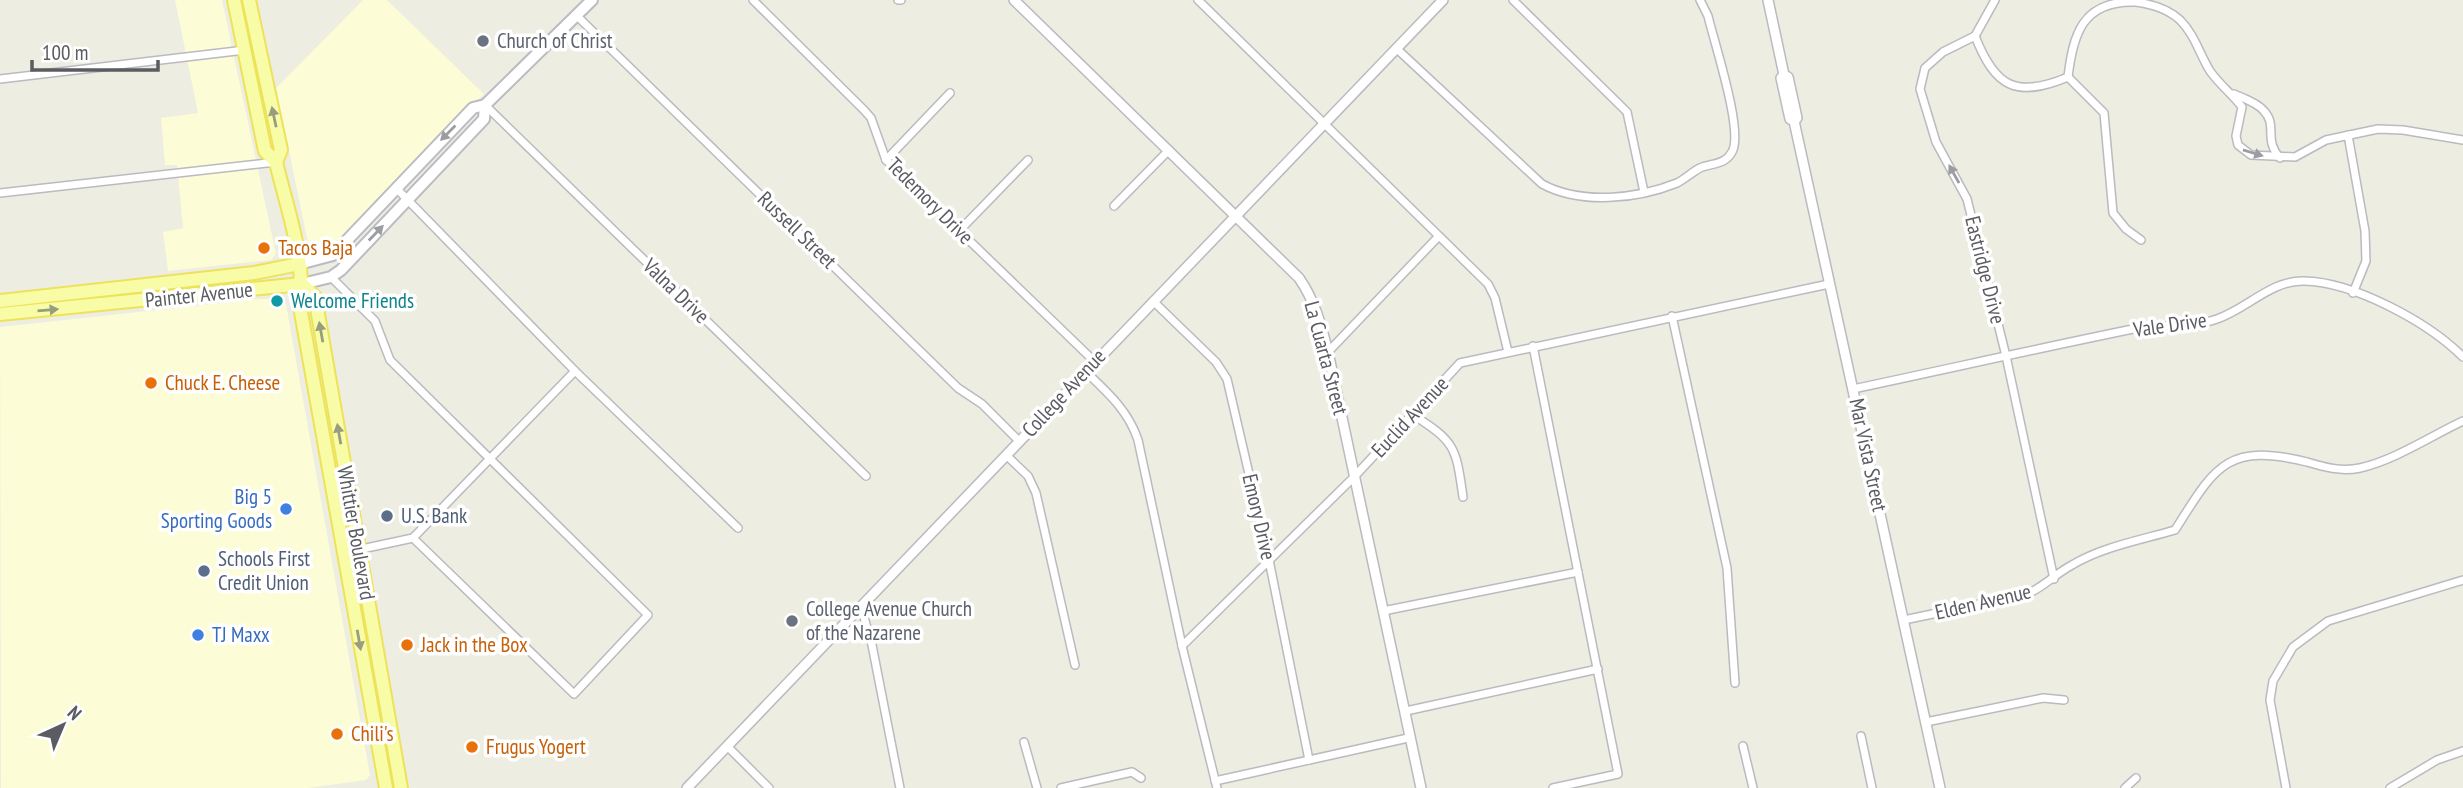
<svg xmlns="http://www.w3.org/2000/svg" width="2463" height="788" font-family="'PT Sans Narrow',sans-serif">
  <rect width="100%" height="100%" fill="#edede2"/>
  <!-- commercial -->
  <g fill="#fcfcd7">
    <path d="M175,0H222L276,254L271,260L168,271L163,232L183,228L177,165H165L161,118L198,113Z"/>
    <path d="M363,0H387L484,94L330,248L315,249L308,243L276,88Z"/>
    <path d="M259,299H277L286,304L370,775L366,780L308,788H1L0,327Z"/>
  </g>
  <g fill="none" stroke-linecap="round" stroke-linejoin="round">
    <!-- minor casing -->
    <g stroke="#babac0" stroke-width="10">
      <g id="minor">
        <path d="M753,0L864,110L871,118L886,160L1094,361"/>
        <path d="M898,0H901"/>
        <path d="M1198,0L1488,284L1495,298L1508,352"/>
        <path d="M1513,0L1627,112L1644,192"/>
        <path d="M1995,0L1975,36L1943,52L1925,68L1920,89L1936,142L1967,199L2006,356L2054,579"/>
        <path d="M577,16L958,388L982,404L1019,441"/>
        <path d="M1975,36C1995,87 2016,99 2068,77"/>
        <path d="M1397,49L1542,184C1581,205 1637,199 1677,183C1685,179 1692,172 1700,168C1712,163 1725,165 1732,152C1744,132 1714,42 1708,16L1700,0"/>
        <path d="M2068,77C2073,35 2082,0 2136,2C2151,4 2168,9 2180,20C2195,35 2199,53 2210,71C2219,84 2232,94 2242,107L2236,136L2238,145L2251,155L2295,157L2326,140L2378,129L2403,130L2463,140"/>
        <path d="M2068,77L2104,113L2113,213L2126,229L2141,240"/>
        <path d="M0,79L245,50"/>
        <path d="M2234,94C2243,98 2258,103 2264,111C2278,126 2263,139 2280,158"/>
        <path d="M485,105L866,476"/>
        <path d="M2348,135L2365,231L2366,261L2353,293"/>
        <path d="M886,160L950,93"/>
        <path d="M397,189L575,371L738,528"/>
        <path d="M0,193L276,162"/>
        <path d="M1114,206L1169,150"/>
        <path d="M959,231L1028,160"/>
        <path d="M331,277L375,321L390,360L648,615L574,694L413,538"/>
        <path d="M1153,301L1216,362L1227,379L1269,560L1309,760"/>
        <path d="M1672,316L1727,568L1735,683"/>
        <path d="M1533,346L1618,774L1553,788"/>
        <path d="M1328,352L1438,237"/>
        <path d="M1085,371C1107,392 1128,410 1138,440L1182,646L1217,788"/>
        <path d="M1853,389C1947,369 2040,348 2133,329C2160,324 2192,328 2217,319C2247,309 2271,280 2304,281C2354,282 2428,322 2463,357"/>
        <path d="M1413,415C1456,442 1456,448 1463,497"/>
        <path d="M1006,455L1028,476L1036,493L1075,665"/>
        <path d="M343,553L413,538L575,371"/>
        <path d="M861,607L872,645L900,788"/>
        <path d="M1383,611L1578,572"/>
        <path d="M1904,620L2027,594C2044,587 2055,574 2072,565C2102,547 2141,540 2175,530C2215,467 2226,442 2307,462C2324,467 2341,472 2360,468C2395,460 2431,436 2463,421"/>
        <path d="M1182,646L1354,477L1460,363L1829,284"/>
        <path d="M1406,711L1598,669"/>
        <path d="M1926,722L2043,698L2064,700"/>
        <path d="M1861,736L1872,788"/>
        <path d="M1024,742L1037,788"/>
        <path d="M727,746L769,788"/>
        <path d="M1743,746L1753,788"/>
        <path d="M1215,781L1408,738"/>
        <path d="M1061,788L1132,772L1141,778"/>
        <path d="M2125,788L2136,778"/>
        <path d="M2286,788L2270,700L2273,681L2293,647L2328,621L2463,580"/>
        <path d="M2390,788L2437,760L2463,751"/>
      </g>
    </g>
    <!-- tertiary casing -->
    <g stroke="#babac0" stroke-width="12">
      <g id="tertiary">
        <path d="M1014,0L1299,278C1315,301 1321,325 1328,352L1421,788"/>
        <path d="M1768,0L1784,75L1781,78L1790,119L1794,121L1940,788"/>
        <path d="M1784,75L1788,77L1797,118L1794,121"/>
        <path d="M687,788L1443,0"/>
      </g>
    </g>
    <!-- secondary casing -->
    <g stroke="#bbbcc3" stroke-width="14">
      <g id="secondary">
        <path d="M299,264L333,255L473,108L485,105L592,0"/>
        <path d="M302,284L331,277L341,270L484,119L485,105"/>
      </g>
    </g>
    <!-- primary casing -->
    <g stroke="#ede35b" stroke-width="16">
      <g id="primary">
        <path d="M234,0L265,151L276,162C285,202 307,262 299,301L386,788"/>
        <path d="M249,0L281,150L276,162"/>
        <path d="M302,284L315,297L401,788"/>
        <path d="M0,301L254,273L299,264"/>
        <path d="M0,314L302,284"/>
      </g>
    </g>
    <!-- minor -->
    <use href="#minor" stroke="#fff" stroke-width="7"/>
    <!-- tertiary -->
    <use href="#tertiary" stroke="#fff" stroke-width="9"/>
    <!-- secondary -->
    <use href="#secondary" stroke="#fff" stroke-width="10"/>
    <!-- primary -->
    <use href="#primary" stroke="#f8fca7" stroke-width="12"/>
  </g>
  <!-- one-way arrows -->
  <defs><path id="oneway-solid" d="M-6-.8H1V-3.2L6.5 0L1 3.2V.8H-6Z" transform="scale(1.75)"/></defs>
  <g fill="#999c7e">
    <use href="#oneway-solid" transform="translate(274 117) rotate(-102)"/>
    <use href="#oneway-solid" transform="translate(48 310) rotate(-5)"/>
    <use href="#oneway-solid" transform="translate(321 332) rotate(-100)"/>
    <use href="#oneway-solid" transform="translate(339 434) rotate(-100)"/>
    <use href="#oneway-solid" transform="translate(359 640) rotate(80)"/>
  </g>
  <g fill="#9c9da1">
    <use href="#oneway-solid" transform="translate(448 133) rotate(135)"/>
    <use href="#oneway-solid" transform="translate(2253 153) rotate(17)"/>
    <use href="#oneway-solid" transform="translate(1954 174) rotate(-119)"/>
    <use href="#oneway-solid" transform="translate(376 233) rotate(-46)"/>
  </g>
  <!-- markers -->
  <g fill="#6b7280" stroke="#fff" stroke-width="2.5">
    <circle cx="483" cy="41" r="7"/>
    <circle cx="792" cy="621" r="7"/>
  </g>
  <g fill="#e8710a" stroke="#fff" stroke-width="2.5">
    <circle cx="264" cy="248" r="7"/>
    <circle cx="151" cy="383" r="7"/>
    <circle cx="407" cy="645" r="7"/>
    <circle cx="337" cy="734" r="7"/>
    <circle cx="472" cy="747" r="7"/>
  </g>
  <circle fill="#0f9aa8" stroke="#fff" stroke-width="2.5" cx="277" cy="301" r="7"/>
  <g fill="#3f7fe0" stroke="#fff" stroke-width="2.5">
    <circle cx="286" cy="509" r="7"/>
    <circle cx="198" cy="635" r="7"/>
  </g>
  <g fill="#5c6f8a" stroke="#fff" stroke-width="2.5">
    <circle cx="387" cy="516" r="7"/>
    <circle cx="204" cy="571" r="7"/>
  </g>
  <g text-anchor="middle" stroke-width="7" stroke-linejoin="round" paint-order="stroke">
    <!-- worship labels -->
    <g font-size="21" fill="#5b616d" stroke="#fff" text-anchor="start">
      <text x="497" y="48">Church of Christ</text>
      <text x="806" y="616">College Avenue Church<tspan x="806" dy="24">of the Nazarene</tspan></text>
    </g>
    <!-- street labels -->
    <g font-size="21" fill="#5a5c62" stroke="#fff">
      <text transform="translate(930 201) rotate(45)" y="7">Tedemory Drive</text>
      <text transform="translate(797 230) rotate(44)" y="7">Russell Street</text>
      <text transform="translate(1985 270) rotate(76)" y="7">Eastridge Drive</text>
      <text transform="translate(676 291) rotate(44)" y="7">Valna Drive</text>
      <text transform="translate(199 295) rotate(-6)" y="7">Painter Avenue</text>
      <text transform="translate(2170 325) rotate(-8)" y="7">Vale Drive</text>
      <text transform="translate(1326 358) rotate(75)" y="7">La Cuarta Street</text>
      <text transform="translate(1064 393) rotate(-47)" y="7">College Avenue</text>
      <text transform="translate(1410 417) rotate(-47)" y="7">Euclid Avenue</text>
      <text transform="translate(1868 455) rotate(78)" y="7">Mar Vista Street</text>
      <text transform="translate(1259 517) rotate(77)" y="7">Emory Drive</text>
      <text transform="translate(356 533) rotate(80)" y="7">Whittier Boulevard</text>
      <text transform="translate(1983 602) rotate(-13)" y="7">Elden Avenue</text>
    </g>
    <!-- food labels -->
    <g font-size="21" fill="#c56008" stroke="#fff" text-anchor="start">
      <text x="278" y="255">Tacos Baja</text>
      <text x="165" y="390">Chuck E. Cheese</text>
      <text x="421" y="652">Jack in the Box</text>
      <text x="351" y="741">Chili's</text>
      <text x="486" y="754">Frugus Yogert</text>
    </g>
    <!-- culture labels -->
    <g font-size="21" fill="#0d838f" stroke="#fff" text-anchor="start">
      <text x="291" y="308">Welcome Friends</text>
    </g>
    <!-- shop labels -->
    <g font-size="21" fill="#366cbe" stroke="#fff" text-anchor="end">
      <text x="272" y="504">Big 5<tspan x="272" dy="24">Sporting Goods</tspan></text>
      <text x="212" y="642" text-anchor="start">TJ Maxx</text>
    </g>
    <!-- service labels -->
    <g font-size="21" fill="#4e5e75" stroke="#fff" text-anchor="start">
      <text x="401" y="523">U.S. Bank</text>
      <text x="218" y="566">Schools First<tspan x="218" dy="24">Credit Union</tspan></text>
    </g>
  </g>
  <!-- north arrow -->
  <g transform="translate(63 725) rotate(44)" stroke="#ffffff" stroke-width="5" paint-order="stroke">
  <path d="M0-5L12 26L0 18L-12 26Z" fill="#5a5c62"/>
  <text y="-10" font-size="19" font-weight="bold" text-anchor="middle" fill="#5a5c62">N</text>
  </g>
  <!-- scale -->
  <path d="M32 60v10h126v-10" fill="none" stroke="#5a5c62" stroke-width="3.5"/>
  <text x="42" y="60" font-size="21" fill="#5a5c62" stroke="#ffffff" stroke-width="5" paint-order="stroke">100 m</text>
</svg>
